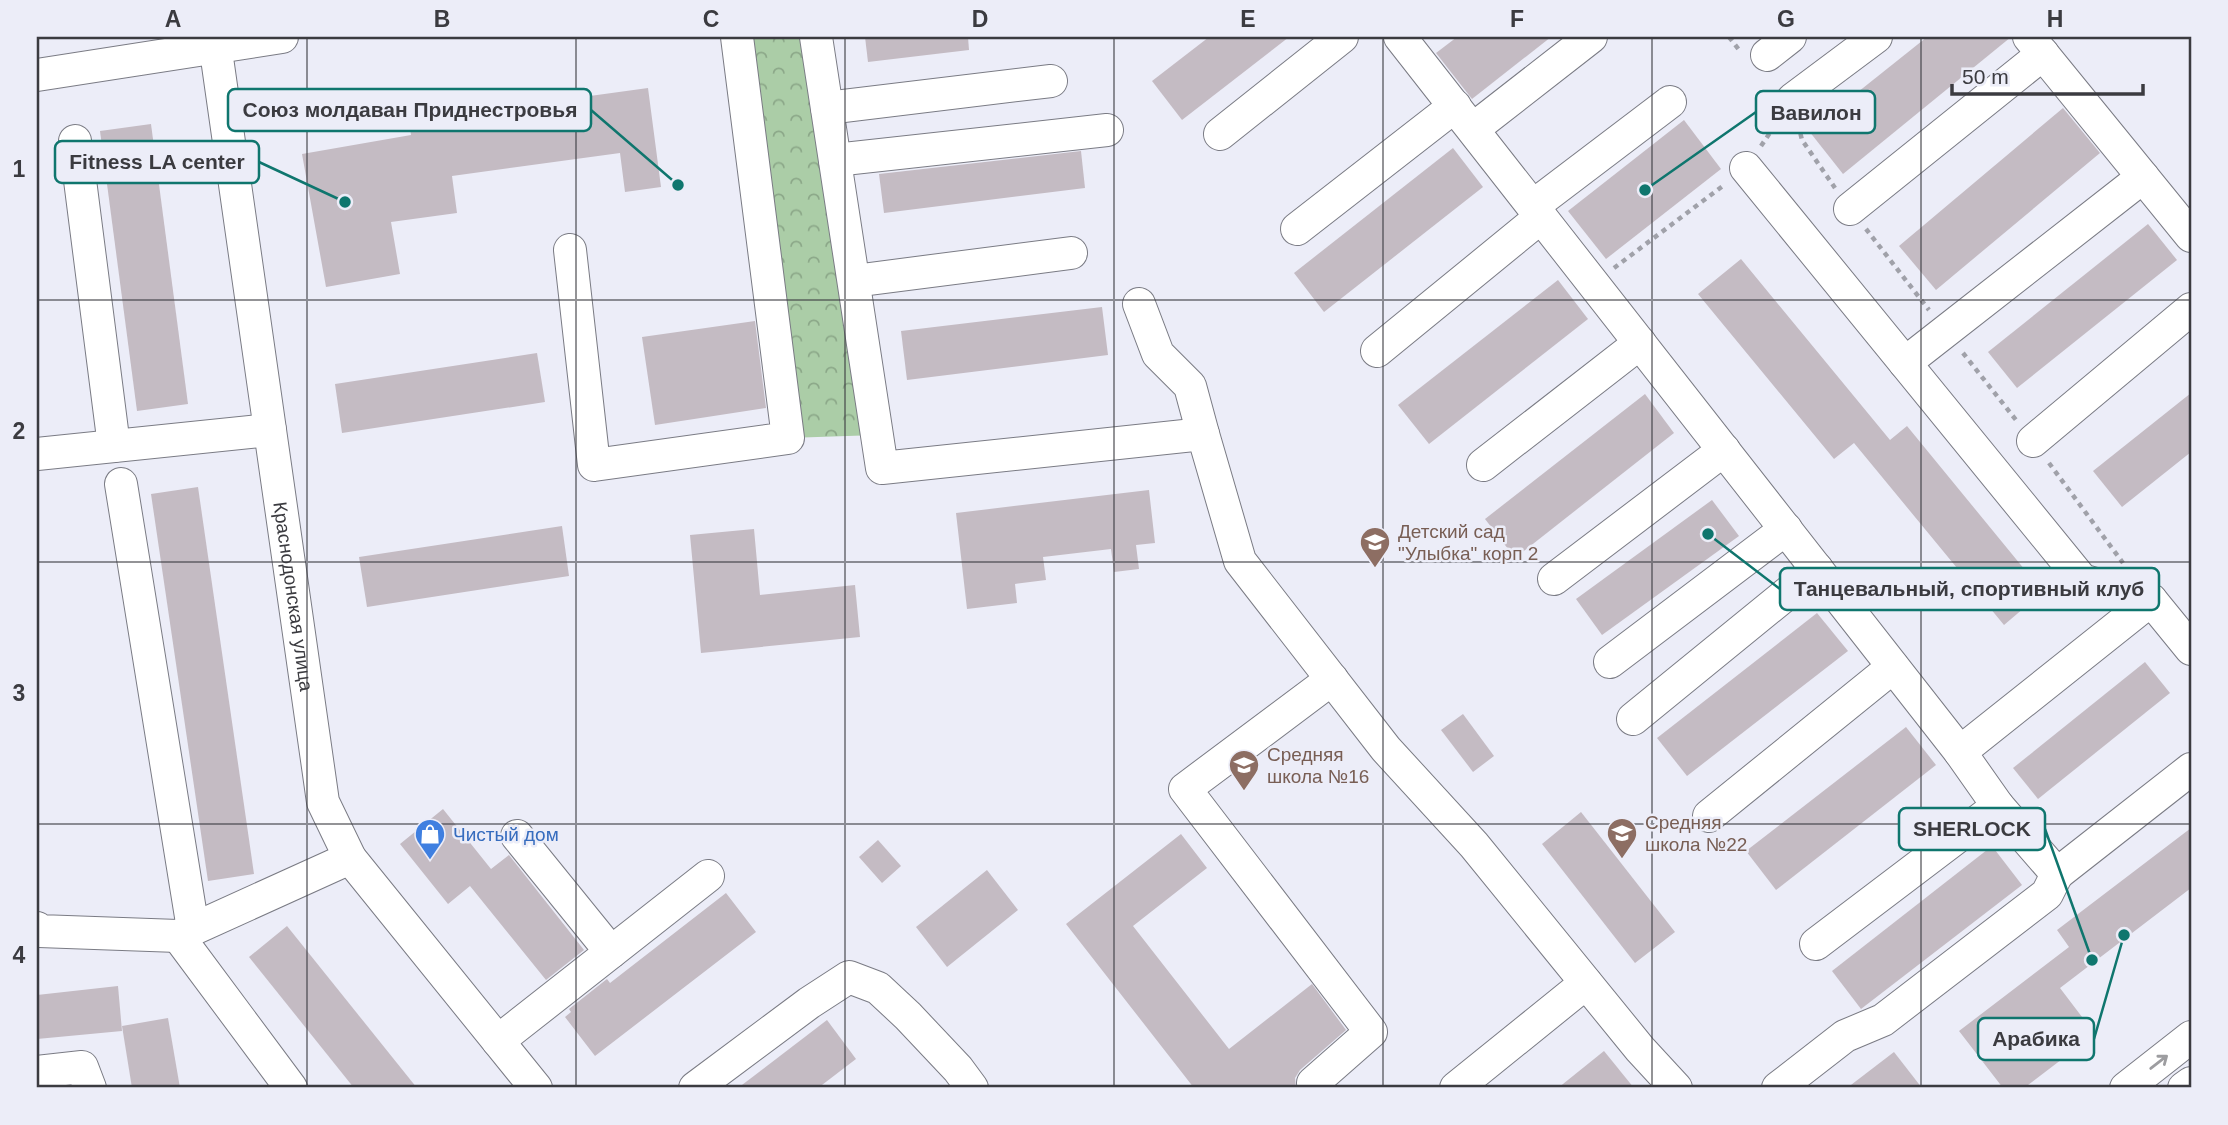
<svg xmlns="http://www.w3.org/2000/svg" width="2228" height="1125" font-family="Helvetica,sans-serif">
  <defs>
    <pattern id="park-crowns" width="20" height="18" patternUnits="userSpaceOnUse" patternTransform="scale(1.75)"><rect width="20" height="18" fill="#abcda7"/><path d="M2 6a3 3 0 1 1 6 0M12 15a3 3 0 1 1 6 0" fill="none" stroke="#8ca889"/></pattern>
  </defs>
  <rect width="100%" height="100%" fill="#ecedf8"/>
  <!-- park -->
  <path fill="url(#park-crowns)" d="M737,37H816L877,435L788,438Z"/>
  <!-- building -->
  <g fill="#c4bbc3">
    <path d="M865,37H968L969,50L868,62Z"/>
    <path d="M1209,37H1289L1182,120L1152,81Z"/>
    <path d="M1457,37H1551L1472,99L1436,53Z"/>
    <path d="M1927,37H2011L1843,174L1809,131Z"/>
    <path d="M648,88L661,187L625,192L620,153L452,176L457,213L391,222L400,274L326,287L302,154L411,135L409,121Z"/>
    <path d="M2063,108L2100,153L1936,290L1899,246Z"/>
    <path d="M1684,120L1721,169L1606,259L1568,211Z"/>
    <path d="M151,124L188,404L137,411L100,131Z"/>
    <path d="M1453,148L1483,187L1324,312L1294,273Z"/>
    <path d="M1081,151L1085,188L884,213L879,174Z"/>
    <path d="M2148,224L2177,260L2017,388L1988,352Z"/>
    <path d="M1741,259L1890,440L1907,426L2043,592L2004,625L1854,443L1834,459L1698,294Z"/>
    <path d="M1558,280L1588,319L1429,444L1398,405Z"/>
    <path d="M1102,307L1108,355L907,380L901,331Z"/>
    <path d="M755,321L766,408L655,425L642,337Z"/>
    <path d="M537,353L545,402L342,433L335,384Z"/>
    <path d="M2191,393V452L2122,507L2093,471Z"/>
    <path d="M1645,394L1674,433L1515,558L1485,519Z"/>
    <path d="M198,487L254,874L208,881L151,494Z"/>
    <path d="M1149,490L1155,543L1136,545L1139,569L1114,572L1111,549L1043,557L1046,580L1015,584L1017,603L967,609L956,513Z"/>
    <path d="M1712,500L1739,536L1602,635L1576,599Z"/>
    <path d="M562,526L569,576L367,607L359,557Z"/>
    <path d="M754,529L760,595L855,585L860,637L701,653L690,535Z"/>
    <path d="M1817,613L1848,651L1687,776L1657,738Z"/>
    <path d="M2145,662L2170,693L2038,799L2013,768Z"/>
    <path d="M1463,714L1494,756L1473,772L1441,730Z"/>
    <path d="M1906,727L1936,765L1776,890L1746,851Z"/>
    <path d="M443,809L491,869L509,855L584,950L546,980L470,886L448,904L400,844Z"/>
    <path d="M1581,812L1675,932L1635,963L1542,844Z"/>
    <path d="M2191,828V888L2060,988L2095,1034L2024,1088H2003L1959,1031L2069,947L2057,930Z"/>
    <path d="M1181,834L1207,868L1133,926L1229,1049L1312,984L1346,1030L1300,1070L1295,1078L1296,1088H1194L1066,924Z"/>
    <path d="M878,840L901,866L882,883L859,857Z"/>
    <path d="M1992,846L2022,885L1861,1009L1832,971Z"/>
    <path d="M987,870L1018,910L947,967L916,927Z"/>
    <path d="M726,893L756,932L595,1056L565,1017L571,1012L569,1009L607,979L610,983Z"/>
    <path d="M287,926L417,1088H354L249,957Z"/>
    <path d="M118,986L122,1031L37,1039V995Z"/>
    <path d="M168,1018L180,1088H132L122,1026Z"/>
    <path d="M827,1020L856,1059L818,1088H738Z"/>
    <path d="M1604,1051L1634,1088H1558Z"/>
    <path d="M1894,1052L1922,1088H1847Z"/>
  </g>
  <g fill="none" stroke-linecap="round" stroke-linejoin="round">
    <!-- minor casing -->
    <g stroke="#7a7b84" stroke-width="34">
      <g id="minor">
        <path id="s1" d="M214,37L323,802L350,858L536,1088"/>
        <path d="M816,37L882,468L1203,434L1240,561L1386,749L1474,845L1640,1049L1676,1088"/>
        <path d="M1400,37L1960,752L1998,806"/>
        <path d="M2029,37L2191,236"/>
        <path d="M1767,55L1790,37"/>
        <path d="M37,75L282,37"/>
        <path d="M1793,99L1876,37"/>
        <path d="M827,108L1051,81"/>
        <path d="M1473,129L1591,37"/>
        <path d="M1220,134L1342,37"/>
        <path d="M75,141L114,446"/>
        <path d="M835,160L1107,130"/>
        <path d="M1746,168L2082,580L2151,600"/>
        <path d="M1533,206L1670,102"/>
        <path d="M1850,209L2043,54"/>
        <path d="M1297,229L1455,106"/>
        <path d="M570,250L594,465L788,438L737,37"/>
        <path d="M854,281L1071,253"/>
        <path d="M1139,304L1158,354L1190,386L1203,434"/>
        <path d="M1377,351L1541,217"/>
        <path d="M1905,363L2143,177"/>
        <path d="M2033,441L2191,309"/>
        <path d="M37,454L270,430"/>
        <path d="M1483,465L1640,343"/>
        <path d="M121,484L193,929"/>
        <path d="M1554,579L1724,450"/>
        <path d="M1610,662L1786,529"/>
        <path d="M1633,719L1817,569"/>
        <path d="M1960,752L2151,600L2191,649"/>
        <path d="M1709,816L1893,667"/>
        <path d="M517,836L611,952"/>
        <path d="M2057,874L2191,769"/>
        <path d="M37,928L39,931L178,936L350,858"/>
        <path d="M178,936L291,1088"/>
        <path d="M498,1041L708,876"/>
        <path d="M37,1072L82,1067L90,1088"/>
        <path d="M1313,1083L1371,1032L1185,789L1332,679"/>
        <path d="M695,1088L809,1003L849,977L878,988L908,1016L958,1069L972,1088"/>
        <path d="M1456,1088L1586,983"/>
        <path d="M1778,1088L1845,1036L1883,1020L2047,894L2057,874L1998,806L1816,944"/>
        <path d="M2126,1088L2191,1037"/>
        <path d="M2184,1088L2191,1083"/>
      </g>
    </g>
    <!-- path -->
    <g stroke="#a0a1a9" stroke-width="4.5" stroke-dasharray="5 5" stroke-linecap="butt">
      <path d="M1729,37L1740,51"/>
      <path d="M1798,124L1802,140L1835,188"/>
      <path d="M1761,146L1778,121"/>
      <path d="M1866,229L1929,310"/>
      <path d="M1614,268L1724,185"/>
      <path d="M1963,353L2016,420"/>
      <path d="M2049,463L2123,563"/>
    </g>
    <!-- minor -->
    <use href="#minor" stroke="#fff" stroke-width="32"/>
  </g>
  <!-- one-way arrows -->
  <defs><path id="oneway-shaft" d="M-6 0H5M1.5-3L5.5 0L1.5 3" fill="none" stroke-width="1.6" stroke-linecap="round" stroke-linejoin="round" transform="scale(1.75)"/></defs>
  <use stroke="#9d9da0" href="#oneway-shaft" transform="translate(2159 1062) rotate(-38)"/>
  <!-- grid -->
  <path fill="none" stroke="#3b3b40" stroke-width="2" stroke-opacity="0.55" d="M307,37V1088M576,37V1088M845,37V1088M1114,37V1088M1383,37V1088M1652,37V1088M1921,37V1088M37,300H2191M37,562H2191M37,824H2191"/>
  <!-- icons -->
  <defs>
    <g id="school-pin" transform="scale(1.575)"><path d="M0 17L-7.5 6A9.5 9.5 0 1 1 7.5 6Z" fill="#8d6e63" stroke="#ecedf8"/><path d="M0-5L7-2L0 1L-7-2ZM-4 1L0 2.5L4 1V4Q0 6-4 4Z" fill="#fff"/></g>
    <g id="shop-pin" transform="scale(1.575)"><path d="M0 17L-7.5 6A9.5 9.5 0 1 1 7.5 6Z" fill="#3f7fe0" stroke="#ecedf8"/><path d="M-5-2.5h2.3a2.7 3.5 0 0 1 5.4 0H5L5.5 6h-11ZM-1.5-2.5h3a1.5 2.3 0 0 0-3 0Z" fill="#fff"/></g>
  </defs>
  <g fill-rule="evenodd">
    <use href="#school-pin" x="1375" y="542"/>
    <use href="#school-pin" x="1244" y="765"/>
    <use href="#school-pin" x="1622" y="833"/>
    <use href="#shop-pin" x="430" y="834"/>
  </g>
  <g text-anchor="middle" stroke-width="5" stroke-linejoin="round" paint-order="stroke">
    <!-- education labels -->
    <g font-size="19" fill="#785e54" stroke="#ecedf8" text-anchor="start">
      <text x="1398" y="538">Детский сад<tspan x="1398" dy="22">"Улыбка" корп 2</tspan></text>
      <text x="1267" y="761">Средняя<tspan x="1267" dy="22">школа №16</tspan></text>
      <text x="1645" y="829">Средняя<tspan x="1645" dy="22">школа №22</tspan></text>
    </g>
    <!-- street labels -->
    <g font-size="19" fill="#3b3b40" stroke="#ecedf8">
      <text dy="7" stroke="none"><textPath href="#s1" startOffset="565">Краснодонская улица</textPath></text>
    </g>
    <!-- shop labels -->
    <g font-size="19" fill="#366cbe" stroke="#ecedf8" text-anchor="start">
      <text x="453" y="841">Чистый дом</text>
    </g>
  </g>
  <!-- callouts -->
  <path fill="none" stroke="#0f766e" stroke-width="2.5" d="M678 185L591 110M1645 190L1756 112M345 202L259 162M1708 534L1780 589M2092 960L2045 829M2124 935L2094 1039"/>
  <g fill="#0f766e" stroke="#ecedf8" stroke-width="2.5">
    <circle cx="678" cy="185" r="7"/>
    <circle cx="1645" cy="190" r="7"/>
    <circle cx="345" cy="202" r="7"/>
    <circle cx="1708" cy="534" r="7"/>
    <circle cx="2092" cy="960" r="7"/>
    <circle cx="2124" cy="935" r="7"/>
  </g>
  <g fill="#ecedf8" stroke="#0f766e" stroke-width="2.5">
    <rect x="228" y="89" width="363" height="42" rx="7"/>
    <rect x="1756" y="91" width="119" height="42" rx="7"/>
    <rect x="55" y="141" width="204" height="42" rx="7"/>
    <rect x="1780" y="568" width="379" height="42" rx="7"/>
    <rect x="1899" y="808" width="146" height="42" rx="7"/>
    <rect x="1978" y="1018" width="116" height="42" rx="7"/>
  </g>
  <g font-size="21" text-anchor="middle" font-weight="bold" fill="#3b3b40">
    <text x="410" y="117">Союз молдаван Приднестровья</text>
    <text x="1816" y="120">Вавилон</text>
    <text x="157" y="169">Fitness LA center</text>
    <text x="1969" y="596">Танцевальный, спортивный клуб</text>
    <text x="1972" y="836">SHERLOCK</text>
    <text x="2036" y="1046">Арабика</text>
  </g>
  <!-- border -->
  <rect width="2228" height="1125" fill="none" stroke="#ecedf8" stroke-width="77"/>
  <!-- scale -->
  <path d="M1952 84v10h191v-10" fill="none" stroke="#3b3b40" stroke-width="3.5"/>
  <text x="1962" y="84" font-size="21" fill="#3b3b40" stroke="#ecedf8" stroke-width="5" paint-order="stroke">50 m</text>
  <rect x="38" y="38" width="2152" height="1048" fill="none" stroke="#3b3b40" stroke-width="2.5"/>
  <g font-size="23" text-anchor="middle" font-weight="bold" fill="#3b3b40">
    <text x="173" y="27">A</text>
    <text x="442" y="27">B</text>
    <text x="711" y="27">C</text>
    <text x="980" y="27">D</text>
    <text x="1248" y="27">E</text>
    <text x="1517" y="27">F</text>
    <text x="1786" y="27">G</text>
    <text x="2055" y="27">H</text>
    <text x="19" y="177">1</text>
    <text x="19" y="439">2</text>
    <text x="19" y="701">3</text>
    <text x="19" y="963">4</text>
  </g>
</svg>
